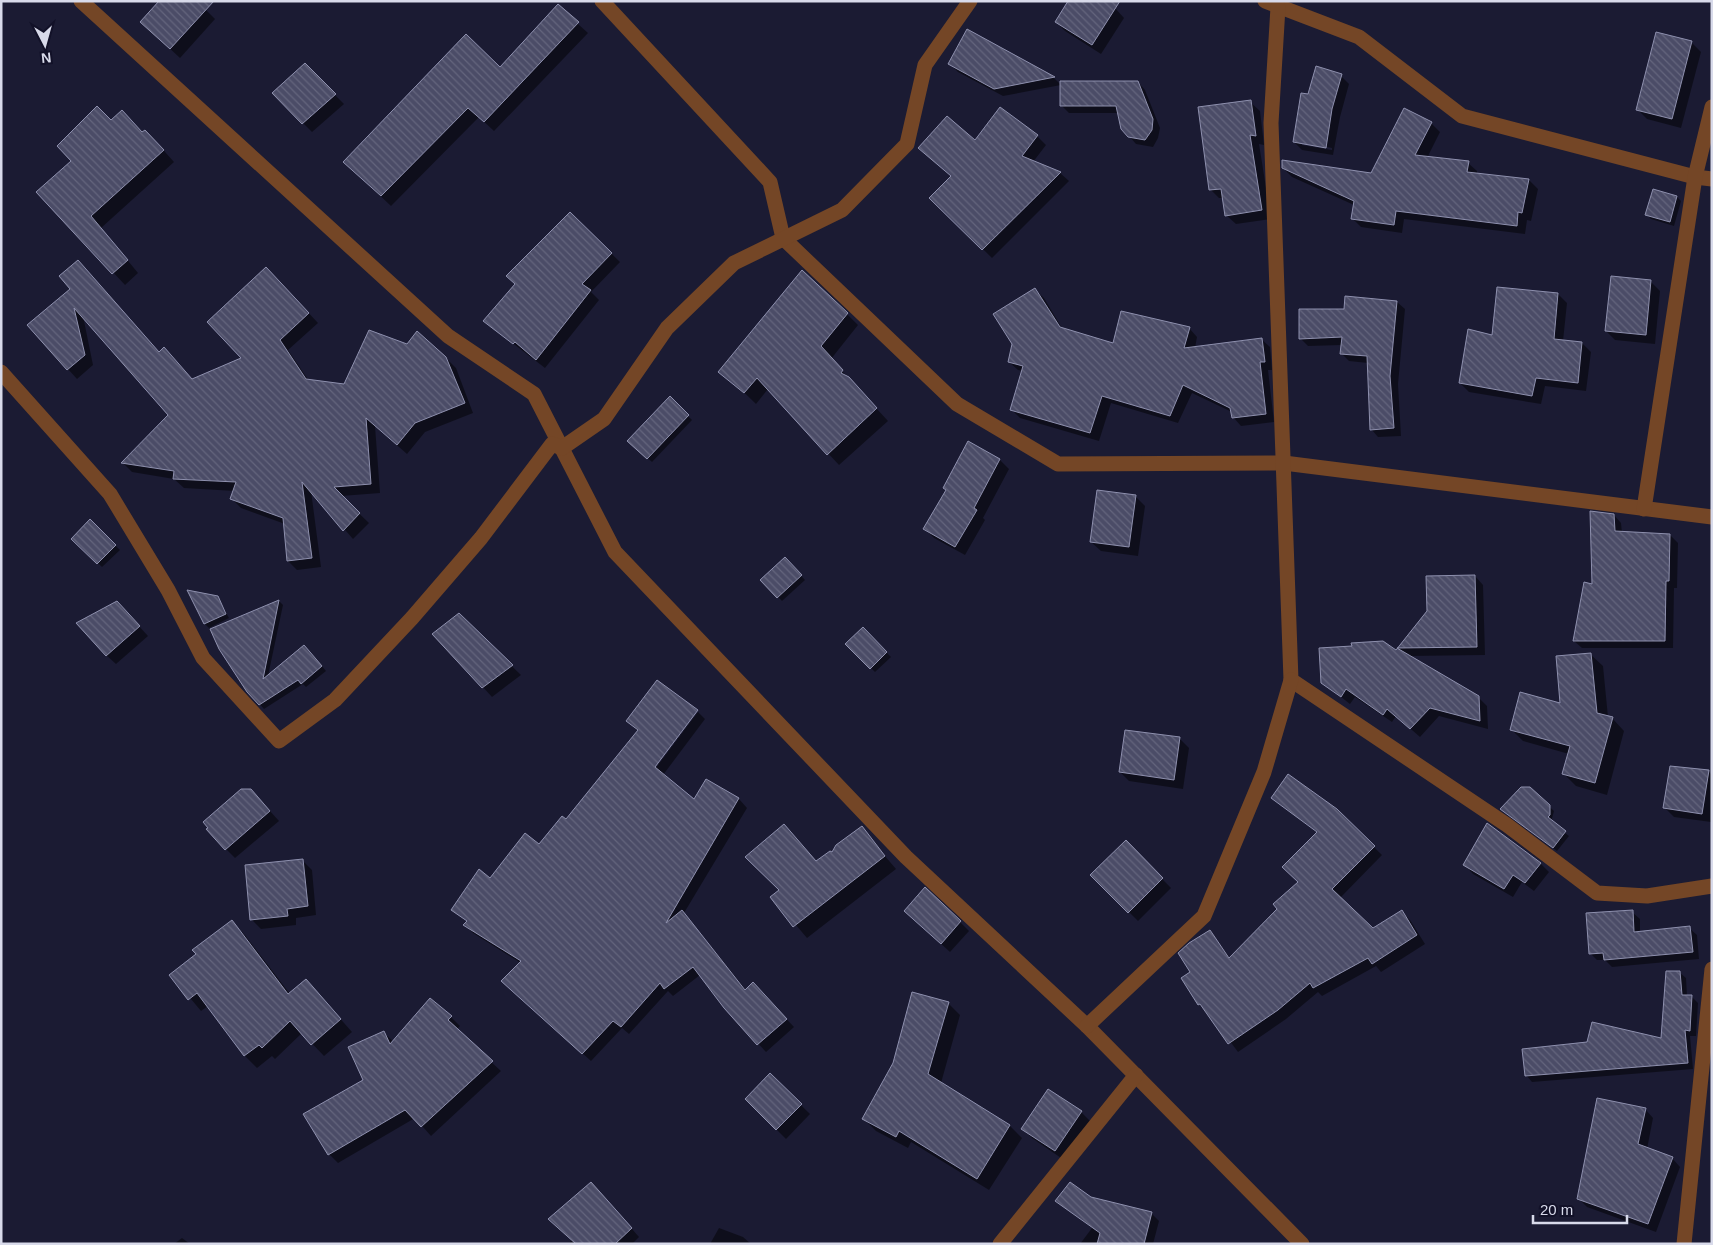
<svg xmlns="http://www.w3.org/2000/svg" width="1713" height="1245" font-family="Helvetica,sans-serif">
  <defs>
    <pattern id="building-back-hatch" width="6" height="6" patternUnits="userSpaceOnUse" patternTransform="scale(1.25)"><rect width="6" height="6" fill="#4b4c67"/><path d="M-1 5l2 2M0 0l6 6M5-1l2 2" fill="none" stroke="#64657d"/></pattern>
  </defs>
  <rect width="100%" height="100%" fill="#1b1b33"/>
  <!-- shadow -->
  <g fill="#0007" fill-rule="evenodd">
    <path d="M197,1L215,19L180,58L151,31Z"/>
    <path d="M558,6L588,33L494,131L479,117L391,206L355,172L500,69Z"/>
    <path d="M1115,8L1124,18L1101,54L1065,31L1056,22Z"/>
    <path d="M967,31L1054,78L1061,85L1003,96L958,72L949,63Z"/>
    <path d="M1691,42L1701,52L1681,128L1647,119L1638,110Z"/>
    <path d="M305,65L344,104L312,132L274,94Z"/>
    <path d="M1341,76L1349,84L1340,117L1333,155L1302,150L1294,142ZM1302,142L1332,148V150L1302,145Z"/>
    <path d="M1138,82L1145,90L1160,128L1158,138L1153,147L1136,144L1129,136L1119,113H1069L1062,106Z"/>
    <path d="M1250,102L1260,111L1264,145L1259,144L1271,219L1236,224L1226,215L1223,198H1219L1210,189Z"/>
    <path d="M111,121L143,133L157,143L174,162L101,228L138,273L125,285L38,192L72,161Z"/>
    <path d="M1431,123L1440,132L1427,158L1468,163L1477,171V174L1529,180L1538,189L1531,221L1527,220L1525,234L1404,219L1402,233L1361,227L1352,218L1354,205L1292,177L1283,168L1372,174Z"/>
    <path d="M1037,136L1046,145L1033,162L1060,173L1069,181L992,258L931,198L952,177L975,142Z"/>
    <path d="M1677,197L1681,201L1674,226L1651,219L1647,215Z"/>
    <path d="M570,213L620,262L591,292L599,300L545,368L484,321L516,284Z"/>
    <path d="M78,261L159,353L192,380L243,358L276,278L318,323L288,350L309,381L345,385L446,358L456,368L473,413L425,432L407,454L375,426L380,493L341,496L369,523L353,539L311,491L321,567L297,570L288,561L285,524L241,508L232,499L235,491L184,488L174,479L132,472L123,463L169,415L83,316L93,365L77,379L29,326L72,289Z"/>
    <path d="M803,271L858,325L831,359L888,421L839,465L768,389L756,404L720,369Z"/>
    <path d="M1650,281L1660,291L1655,344L1615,340L1606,331Z"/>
    <path d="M1035,290L1044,298L1063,330L1114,344L1189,328L1197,337L1195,348L1261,339L1270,347L1272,370H1268L1274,422L1241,426L1233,417L1232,412L1192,393L1178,423L1111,403L1099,441L1020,418L1011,409L1023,371L1018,370L1009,362Z"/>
    <path d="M1558,294L1567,303L1563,341L1582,343L1591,352L1586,391L1545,386L1541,404L1469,392L1460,383L1494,337Z"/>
    <path d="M1397,302L1405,309L1398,384L1401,436L1378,437L1371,429L1368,363L1349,361L1341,353L1342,345L1308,346L1300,338L1345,310Z"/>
    <path d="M670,398L692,420L652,462L629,441Z"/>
    <path d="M968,443L1000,460L1009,469L983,518L985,520L965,555L934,538L925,529L947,491Z"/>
    <path d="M1135,496L1145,506L1138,556L1101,551L1091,542Z"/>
    <path d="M1614,515L1621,523L1622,533L1670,535L1678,543L1677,588H1674L1673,648H1582L1574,641Z"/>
    <path d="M90,521L120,550L102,567L73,539Z"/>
    <path d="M785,559L805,580L782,601L762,580Z"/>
    <path d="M1475,576L1483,585L1485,655L1408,656L1478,697L1487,706L1488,729L1439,716L1420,737L1396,716L1392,722L1355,697L1350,704L1322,682L1396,652L1428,612Z"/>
    <path d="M190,592L217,597L229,618L209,628L205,624Z"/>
    <path d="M279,601L283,605L268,676L309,651L326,671L306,687L303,684L264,709L248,691L211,630Z"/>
    <path d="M126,612L148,636L116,664L106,655Z"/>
    <path d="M458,614L521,675L492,697L434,634Z"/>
    <path d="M863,629L891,657L875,672L847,644Z"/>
    <path d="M1590,654L1603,666L1608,717L1612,718L1624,731L1607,795L1576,786L1564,774L1569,754L1523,741L1511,729L1562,705Z"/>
    <path d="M657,681L650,772L652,773L698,712L705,719L663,775L695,801L706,781L739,799L747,808L684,913L746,990L761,992L794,1027L766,1052L725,1008L700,975L673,996L668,991L629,1034L622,1028L591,1061L511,989L521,963L473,933L465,925L468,922L452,910L539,845L566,821L639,732L627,721Z"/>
    <path d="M1180,739L1189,748L1183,789L1129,781L1120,772Z"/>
    <path d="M1708,771L1712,775L1711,822L1674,817L1665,808Z"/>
    <path d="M1530,789L1554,811L1551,822L1569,836L1557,851L1506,813Z"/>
    <path d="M1272,798L1336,810L1382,855L1340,898L1373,929L1401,911L1410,920L1425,944L1381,972L1376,966L1322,996L1318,992L1286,1019L1238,1052L1208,1012L1199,1004L1192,973L1210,931L1230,958L1279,909L1299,882L1318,833Z"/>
    <path d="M260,800L279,821L235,858L226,849Z"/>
    <path d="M784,826L817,862L832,854L861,828L896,869L807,938L772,897L781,890Z"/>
    <path d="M1126,842L1171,888L1138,921L1092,875Z"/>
    <path d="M303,861L312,870L316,915L296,918V925L261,929L252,920Z"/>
    <path d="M1540,863L1549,872L1534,891L1522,882L1513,897L1473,874L1465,865Z"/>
    <path d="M905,911L960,922L969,931L950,952Z"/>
    <path d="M1632,912L1640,919V933L1689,928L1697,935L1699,959L1612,967L1605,960H1597L1590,953Z"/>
    <path d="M232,922L244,934L290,994L306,980L352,1032L324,1056L302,1033L275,1059L272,1056L257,1068L245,1056L208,1006L201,1011L171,975L198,954Z"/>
    <path d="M1679,972L1686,978L1687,996L1692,997L1698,1003L1696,1036H1690L1693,1069L1532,1082L1526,1075L1662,1039Z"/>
    <path d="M948,1003L960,1015L941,1083L1010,1126L1022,1138L989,1190L911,1142L908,1148L876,1131L864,1119Z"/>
    <path d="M451,1017L460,1026L456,1030L501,1071L431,1136L415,1118L338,1163L329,1154L384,1033L394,1042Z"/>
    <path d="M770,1075L810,1114L786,1139L746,1099Z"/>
    <path d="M1645,1109L1653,1118L1647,1149L1672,1158L1680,1167L1656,1232L1587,1207L1578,1198Z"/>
    <path d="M1081,1112L1090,1121L1064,1160L1032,1138L1023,1129Z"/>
    <path d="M599,1191L639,1237L632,1244H569Z"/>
    <path d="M1091,1198L1151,1213L1159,1221L1153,1244H1080L1092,1228L1057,1201Z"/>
    <path d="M719,1228L743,1237L751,1244H710Z"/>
    <path d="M182,1238L190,1244H174Z"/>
  </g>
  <!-- building -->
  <g fill="url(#building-back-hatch)" stroke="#8e90ae">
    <path d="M159,1H214L170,49L140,22Z"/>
    <path d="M1068,1H1120L1092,45L1055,22Z"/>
    <path d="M558,4L579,22L484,122L468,108L381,196L343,162L466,34L500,67Z"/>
    <path d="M967,29L1055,77L994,89L948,64Z"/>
    <path d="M1656,32L1692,41L1672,119L1636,110Z"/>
    <path d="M305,63L336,94L302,124L272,93Z"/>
    <path d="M1316,66L1342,74L1332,109L1326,148L1293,142L1301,93L1308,94Z"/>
    <path d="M1060,81H1138L1153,119L1152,130L1145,140L1128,137L1121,129L1116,106H1060Z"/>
    <path d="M1251,100L1256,136L1250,135L1262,210L1225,216L1221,189L1209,190L1198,107Z"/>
    <path d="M97,106L111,120L122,110L142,132L145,130L164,150L91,216L128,260L112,274L36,192L71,161L57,146Z"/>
    <path d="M1000,107L1038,135L1022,156L1061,172L982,250L929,198L951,176L918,148L947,116L975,140Z"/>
    <path d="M1404,108L1432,122L1415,155L1469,161L1467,172L1529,179L1522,213L1518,212L1517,226L1396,211L1394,225L1351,219L1354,201L1282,168V160L1371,173Z"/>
    <path d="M1653,189L1677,196L1670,222L1645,215Z"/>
    <path d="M570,212L612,253L582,284L591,290L536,360L515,342L513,344L483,321L515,284L506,276Z"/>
    <path d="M78,260L159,352L164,347L192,379L241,358L207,322L266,267L309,313L280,340L306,379L344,384L369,330L407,344L417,331L446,357L465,403L415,423L397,445L366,418L371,484L334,487L360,513L343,531L302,482L312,558L287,561L283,518L230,499L236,482L173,479L174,471L121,463L168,415L74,308L85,355L67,370L27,325L70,289L59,276Z"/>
    <path d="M802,270L848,313L821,346L843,370L841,373L849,377L877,408L827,455L757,378L744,393L718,372Z"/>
    <path d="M1611,276L1651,280L1646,335L1605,331Z"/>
    <path d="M1497,287L1558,293L1554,339L1582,342L1578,383L1536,378L1532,396L1459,383L1468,329L1492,335Z"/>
    <path d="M1035,288L1060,327L1113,343L1121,311L1190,327L1184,348L1262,338L1265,362H1260L1266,414L1232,418L1230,408L1183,385L1170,416L1102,396L1090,433L1010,410L1023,366L1008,362L1012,344L993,314Z"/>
    <path d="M1345,296L1397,301L1390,376L1394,428L1370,430L1367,356L1340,354L1342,337L1299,339V309H1344Z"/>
    <path d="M670,396L689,415L647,459L627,441Z"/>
    <path d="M968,441L1000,459L974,508L977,510L955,547L923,529L946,490L943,488Z"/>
    <path d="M1097,490L1136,495L1129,547L1090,542Z"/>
    <path d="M1590,511L1614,514L1615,531L1670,534L1669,581H1666L1665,641H1573L1584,582L1592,584Z"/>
    <path d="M90,519L116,545L97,564L71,539Z"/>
    <path d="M785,557L802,575L777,598L760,580Z"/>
    <path d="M1475,575L1477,647L1397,648L1479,696L1480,721L1430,708L1410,729L1387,709L1383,715L1346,689L1341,697L1321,683L1319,648L1352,646L1351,643L1383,641L1396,650L1427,611L1426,576Z"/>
    <path d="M187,590L218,596L226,614L204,624Z"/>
    <path d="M279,600L263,679L304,645L322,666L301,684L298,680L259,705L247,692L219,649L210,629Z"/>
    <path d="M117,601L140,626L106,656L76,623Z"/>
    <path d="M459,613L513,665L482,688L432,634Z"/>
    <path d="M863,627L887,652L870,669L845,644Z"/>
    <path d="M1591,653L1597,713L1613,717L1595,783L1562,774L1570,746L1510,730L1520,692L1560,703L1556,656Z"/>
    <path d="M657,680L698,710L655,767L694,799L706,779L739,798L666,923L682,910L745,990L753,982L787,1019L757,1045L724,1008L693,967L664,989L660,983L621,1027L613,1021L582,1054L501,981L521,961L463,925L467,921L451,910L479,869L490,878L525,833L539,844L562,816L566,819L638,730L626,721Z"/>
    <path d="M1125,730L1180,737L1174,780L1119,772Z"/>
    <path d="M1670,766L1709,770L1702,814L1663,808Z"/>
    <path d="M1288,774L1337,809L1375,846L1332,889L1373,928L1402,910L1417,935L1372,964L1368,958L1313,988L1310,983L1278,1010L1228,1044L1200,1004L1198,1005L1181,978L1190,972L1178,953L1189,943L1210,930L1229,958L1277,909L1273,904L1298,882L1282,867L1317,832L1271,798Z"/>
    <path d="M1521,787H1530L1550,805V815L1548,817L1566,831L1553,848L1500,809Z"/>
    <path d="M241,789H251L270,811L225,850L206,829L208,828L203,822Z"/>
    <path d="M1487,823L1541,863L1525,883L1513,875L1504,889L1463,865Z"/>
    <path d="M784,824L816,861L830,851L832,852L836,845L862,826L885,856L793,927L770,897L779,890L745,857Z"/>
    <path d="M1126,840L1163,878L1128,913L1090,875Z"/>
    <path d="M303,859L308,906L287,909L288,916L250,920L245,865Z"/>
    <path d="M925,887L961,921L941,944L904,911Z"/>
    <path d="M1633,910L1634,932L1690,926L1693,952L1604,960L1603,953L1589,954L1586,913Z"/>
    <path d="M232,920L288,994L306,979L341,1019L311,1045L290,1021L262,1048L259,1045L244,1056L197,993L188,1000L169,975L196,954L192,950Z"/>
    <path d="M1666,971H1680L1682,995H1692L1690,1031L1685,1030L1688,1063L1525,1076L1522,1049L1587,1042L1592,1022L1661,1038Z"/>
    <path d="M912,992L949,1002L928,1074L1010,1125L977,1179L899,1131L896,1137L862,1119L893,1063Z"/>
    <path d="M430,998L452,1016L448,1020L493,1061L421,1127L405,1110L328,1155L303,1114L363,1080L348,1047L384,1031L390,1044Z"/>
    <path d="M770,1073L802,1104L776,1130L745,1099Z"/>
    <path d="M1048,1089L1082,1111L1055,1151L1021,1129Z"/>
    <path d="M1597,1098L1646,1108L1638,1144L1673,1157L1648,1224L1577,1199Z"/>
    <path d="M591,1182L632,1228L615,1244H576L548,1219Z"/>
    <path d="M1070,1182L1091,1197L1152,1212L1144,1244H1097L1100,1233L1055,1201Z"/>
  </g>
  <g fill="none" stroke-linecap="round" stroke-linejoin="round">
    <!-- minor -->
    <g stroke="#744626" stroke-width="15">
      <path d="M81,1L448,336L534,394L615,552L906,857L1087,1026L1302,1244"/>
      <path d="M602,1L770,182L783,238L957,404L1058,464L1284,463L1712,517"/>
      <path d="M1265,1L1359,37L1462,116L1695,177L1712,179"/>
      <path d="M1278,7L1271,123L1291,680L1507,825L1597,893L1647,896L1712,886"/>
      <path d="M1,372L110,494L168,590L203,658L279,741L335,700L412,618L481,538L552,444L562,448L604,419L667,328L734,263L842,210L907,144L925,65L970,1"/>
      <path d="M1644,509L1695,177L1712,107"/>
      <path d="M1087,1026L1204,916L1264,772L1291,680"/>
      <path d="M1000,1244L1136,1075"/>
      <path d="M1684,1244L1712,969"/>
    </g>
  </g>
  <!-- border -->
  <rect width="1713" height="1245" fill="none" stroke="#d8daea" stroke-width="5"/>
  <!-- north arrow -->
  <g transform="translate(45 45) rotate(174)" stroke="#121128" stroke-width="4" paint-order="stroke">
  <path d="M0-4L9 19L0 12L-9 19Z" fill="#d8daea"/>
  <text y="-8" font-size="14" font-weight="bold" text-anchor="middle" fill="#d8daea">N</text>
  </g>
  <!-- scale -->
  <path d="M1533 1215v8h94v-8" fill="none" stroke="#d8daea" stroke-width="2.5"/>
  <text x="1540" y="1215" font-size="15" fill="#d8daea" stroke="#121128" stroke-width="4" paint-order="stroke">20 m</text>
</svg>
